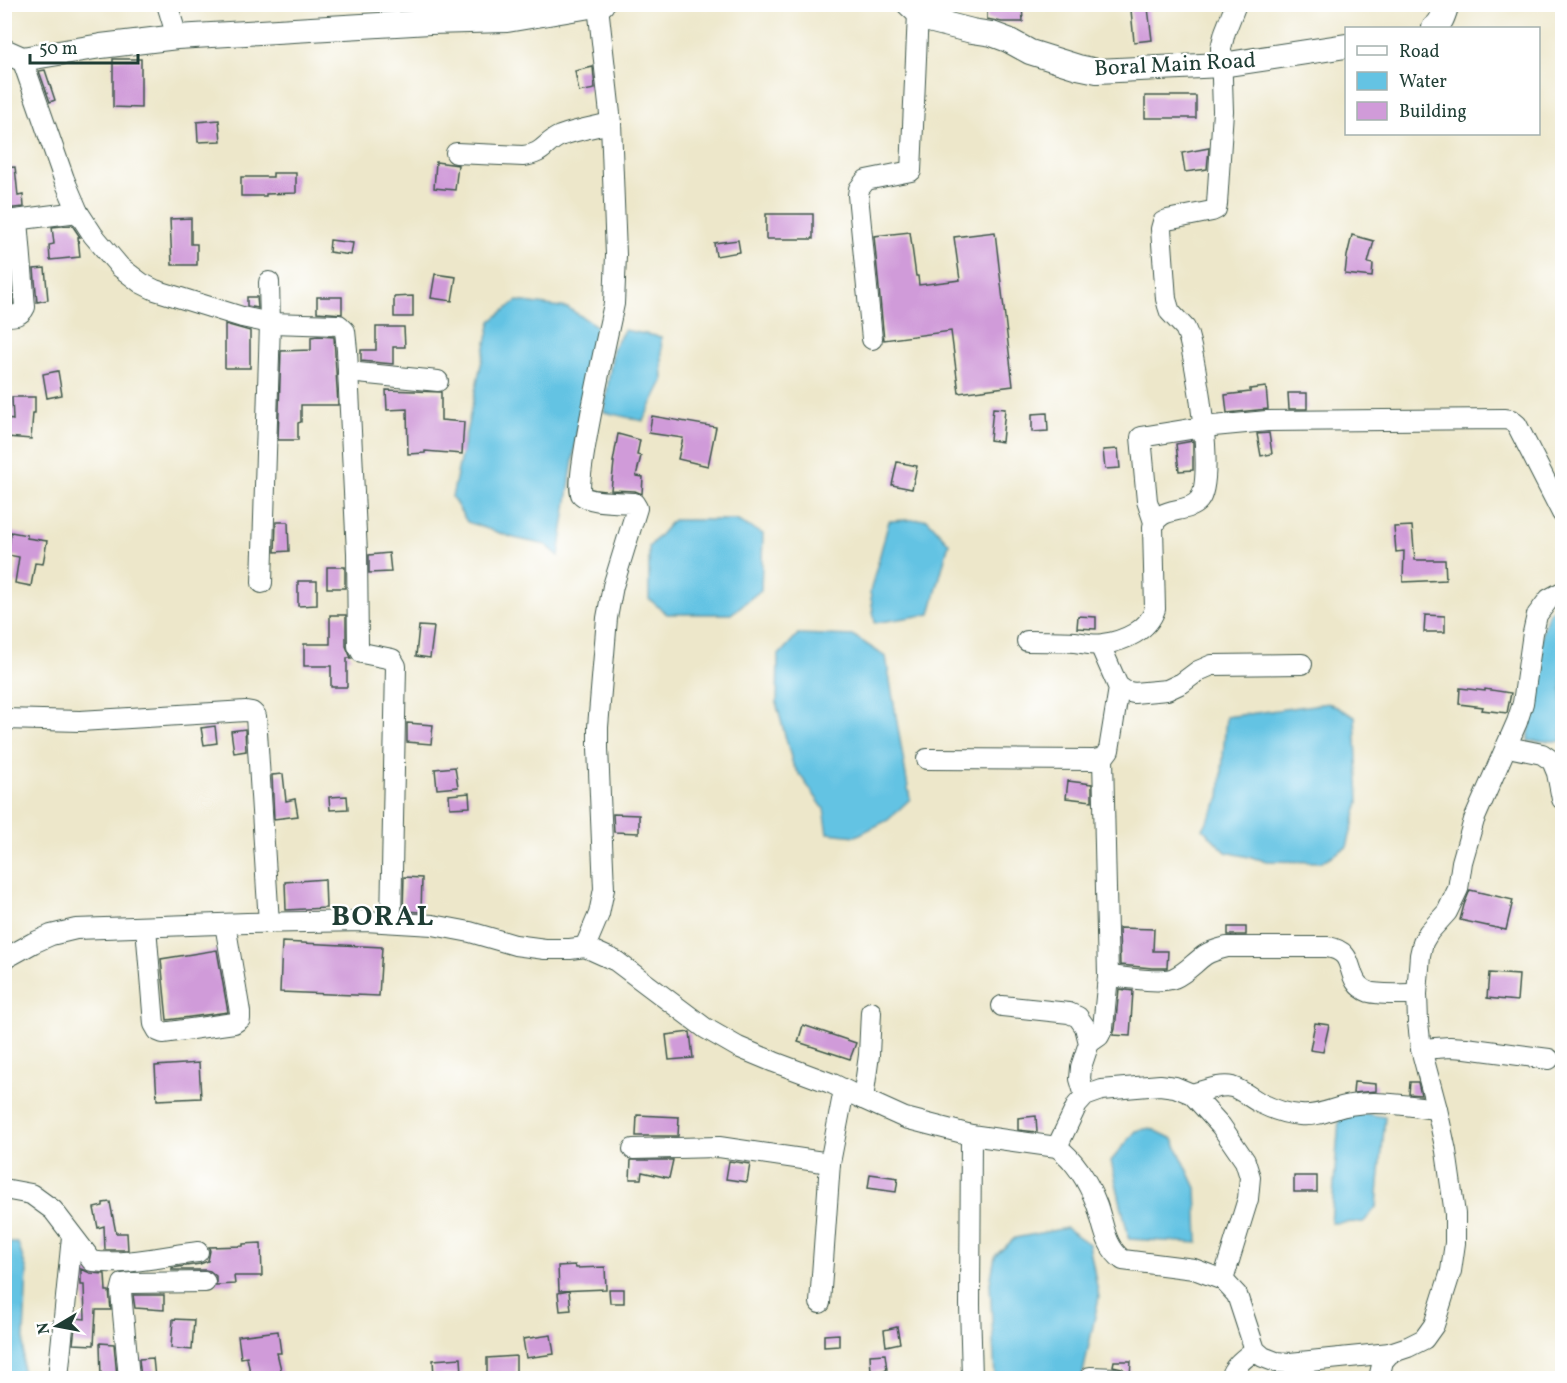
<svg xmlns="http://www.w3.org/2000/svg" width="1567" height="1383" font-family="Vollkorn,serif">
  <rect width="100%" height="100%" fill="#fff"/>
  <filter id="ink" filterUnits="userSpaceOnUse"><feTurbulence type="fractalNoise" baseFrequency=".0167" numOctaves="2"/><feDisplacementMap in="SourceGraphic" scale="12" xChannelSelector="R" yChannelSelector="G"/><feConvolveMatrix kernelMatrix="1 2 1 2 8 2 1 2 1" color-interpolation-filters="sRGB"/></filter>
  <filter id="wash" filterUnits="userSpaceOnUse"><feTurbulence type="fractalNoise" baseFrequency=".008" numOctaves="4" result="noise"/><feDisplacementMap in="SourceGraphic" scale="24" xChannelSelector="R" yChannelSelector="G"/><feGaussianBlur stdDeviation="1.35" result="paint"/><feColorMatrix in="noise" values="0 0 0 0 0 0 0 0 0 0 0 0 0 0 0 0 0 1.4 0 .05"/><feComposite in="paint" operator="in"/></filter>
  <g filter="url(#wash)">
    <rect width="100%" height="100%" fill="#ede7ca"/>
    <!-- water -->
    <g fill="#64c3e3" stroke="#42808c" stroke-width="1.5">
      <path d="M517,301L568,308L600,328L581,405L559,556L546,545L514,538L467,522L452,497L480,369L491,321Z"/>
      <path d="M624,330L661,337L663,381L643,421L604,412L613,349Z"/>
      <path d="M927,519L949,543L930,614L875,623L870,592L889,521Z"/>
      <path d="M673,520H736L763,534L761,590L731,614H667L649,599V547Z"/>
      <path d="M1562,602V741H1528L1542,633L1549,612Z"/>
      <path d="M798,634L854,636L886,657L910,799L888,820L856,836L828,833L824,809L793,765L777,706L778,656Z"/>
      <path d="M1329,703L1355,717L1359,802L1347,847L1321,862L1267,861L1226,852L1203,829L1220,798L1226,717Z"/>
      <path d="M1357,1112L1385,1117L1377,1206L1364,1222L1331,1223L1339,1119Z"/>
      <path d="M1150,1128L1173,1139L1196,1188L1198,1243L1129,1239L1111,1161L1136,1131Z"/>
      <path d="M1066,1228L1089,1244L1099,1297L1082,1378H995L990,1283L995,1256L1015,1238Z"/>
      <path d="M5,1243H18L27,1271L22,1378H5Z"/>
    </g>
    <g id="blocks">
      <!-- building -->
      <g fill="#d09bd9">
        <path d="M1022,4L1023,22H1002L987,19V5Z"/>
        <path d="M1148,8L1152,40L1134,42L1131,10Z"/>
        <path d="M113,59H141V108L113,107Z"/>
        <path d="M593,67L595,89L579,92L575,71Z"/>
        <path d="M45,70L55,100L50,102L39,71Z"/>
        <rect x="1145" y="96" width="51" height="22"/>
        <path d="M219,120L221,141L198,142L197,122Z"/>
        <path d="M1209,148L1207,169L1185,172L1182,153Z"/>
        <path d="M436,162L458,165L455,190L434,188Z"/>
        <path d="M15,167L18,196L23,195L24,207L4,209V168Z"/>
        <path d="M273,173H296V193L266,194V196H241V177H273Z"/>
        <rect x="766" y="214" width="47" height="25"/>
        <path d="M191,218V244H197V265H172L170,219Z"/>
        <path d="M72,225L80,237H78L80,257L50,260L49,245L54,244L52,227Z"/>
        <path d="M910,232L916,276H918L919,285L960,280L954,237L995,232L1013,386L959,393L951,331L884,340L874,236Z"/>
        <path d="M1352,235L1374,241L1368,263L1373,264L1372,277L1345,274L1347,256Z"/>
        <path d="M330,240L353,243L351,255L329,252Z"/>
        <path d="M738,240L740,252L716,256L714,243Z"/>
        <path d="M9,263L13,304H4V264Z"/>
        <path d="M45,268L48,300L37,302L34,269Z"/>
        <path d="M435,274L456,277L452,301L431,298Z"/>
        <path d="M413,296V317H394V297Z"/>
        <path d="M247,297H257L258,308L247,306Z"/>
        <path d="M317,297H342V314L317,312Z"/>
        <path d="M225,324L250,331V368H225Z"/>
        <path d="M376,327H404L405,347H393V364L361,361V350H376Z"/>
        <path d="M318,336L334,337L338,405H301V422L298,423V440H278L281,351L311,350V337Z"/>
        <path d="M58,371L62,395L47,398L43,374Z"/>
        <path d="M1266,387L1268,409L1227,413L1225,395L1250,392V389Z"/>
        <path d="M386,390L441,392V420L464,422L462,454L425,451V453L408,454L407,409L387,410Z"/>
        <path d="M1288,393H1307V409H1289Z"/>
        <path d="M12,397H35V413H33L31,439L7,437L8,419L13,420Z"/>
        <path d="M993,408L1005,409L1002,442L990,440Z"/>
        <path d="M1047,413L1048,431L1032,432V414Z"/>
        <path d="M652,416L716,427L708,466L678,459L683,438L649,433Z"/>
        <path d="M1269,433L1272,454L1261,456L1257,434Z"/>
        <path d="M618,434L640,440L637,455L641,456L636,476L643,477L642,494L635,491L611,490L614,462H613Z"/>
        <path d="M1193,441V470L1179,471L1176,444Z"/>
        <path d="M1118,449L1120,468L1105,469L1103,450Z"/>
        <path d="M897,462L917,466L912,489L892,485Z"/>
        <path d="M276,522H288L289,551L275,552Z"/>
        <path d="M1412,526L1415,560H1445L1446,580L1403,582L1404,551L1396,552L1394,527Z"/>
        <path d="M11,532L27,535V538L47,541L43,564L35,563L31,586L15,583L19,557L8,555Z"/>
        <path d="M389,553L391,572L369,573V555Z"/>
        <rect x="327" y="567" width="18" height="21"/>
        <path d="M298,581H317V605L298,606Z"/>
        <path d="M330,615H346V646L351,658H347V687H331V666H304V644H330Z"/>
        <path d="M1425,615L1445,616V632H1424Z"/>
        <path d="M1078,616L1096,617V629L1077,628Z"/>
        <path d="M419,626L434,627L430,658L416,656Z"/>
        <path d="M1460,688L1485,691V689L1511,693L1507,713L1482,710L1483,707L1459,704Z"/>
        <path d="M407,723L433,725L431,744L407,742Z"/>
        <path d="M215,726L217,743L204,745L201,728Z"/>
        <path d="M245,729L246,751L234,753L231,731Z"/>
        <path d="M455,767L458,787L437,789L435,769Z"/>
        <path d="M283,774L286,801L295,799L298,816L274,819L272,775Z"/>
        <path d="M1068,781L1092,784V801L1066,798Z"/>
        <path d="M469,793L470,807L450,808L449,795Z"/>
        <path d="M347,796L348,809L330,810L329,797Z"/>
        <path d="M613,814L639,815V833L614,832Z"/>
        <path d="M404,877L422,878L421,912L403,911Z"/>
        <path d="M325,879L326,908L286,910L285,882Z"/>
        <path d="M1470,890L1513,900L1506,930L1460,920L1464,905Z"/>
        <rect x="1228" y="927" width="18" height="8"/>
        <path d="M1119,928L1154,929L1153,951H1168L1167,968H1152L1120,965Z"/>
        <path d="M282,942L382,947L379,996L280,992Z"/>
        <path d="M217,950L228,1012L167,1020L161,959Z"/>
        <path d="M1489,973L1519,975L1517,1001L1487,998Z"/>
        <path d="M1119,989L1133,991L1130,1036L1113,1035L1115,1029Z"/>
        <path d="M1315,1023L1329,1025L1323,1052L1310,1050Z"/>
        <path d="M803,1025L856,1043L850,1059L798,1042Z"/>
        <path d="M690,1032L693,1058L669,1060L666,1035Z"/>
        <path d="M199,1063L201,1098L157,1100L155,1066Z"/>
        <path d="M1354,1082L1376,1084V1091L1353,1093Z"/>
        <path d="M1410,1082H1418L1421,1095L1409,1094Z"/>
        <path d="M637,1115L679,1117L678,1136H636Z"/>
        <path d="M1036,1116L1037,1132L1018,1130V1118Z"/>
        <path d="M631,1160H673L669,1178L642,1172L641,1179H630Z"/>
        <path d="M729,1161L750,1164L747,1182L726,1179Z"/>
        <path d="M870,1174L898,1178L896,1192L868,1188Z"/>
        <rect x="1294" y="1176" width="23" height="16"/>
        <path d="M110,1202L116,1233H127L128,1250H105L104,1226L98,1228L94,1208L103,1206V1203Z"/>
        <path d="M261,1243L262,1276H234L235,1284L216,1285V1276L210,1271L205,1270H172V1268L200,1264L208,1261L210,1251L209,1247L243,1246V1244Z"/>
        <path d="M575,1265L576,1268L605,1267L606,1289L559,1291L558,1266Z"/>
        <path d="M81,1269L90,1273L105,1274L106,1291H109L111,1310H96L94,1345L73,1344L76,1318L85,1319L84,1285H81Z"/>
        <path d="M609,1289H624V1303H610Z"/>
        <path d="M569,1291L571,1310L560,1311L558,1293Z"/>
        <path d="M133,1295H164V1310L135,1308Z"/>
        <path d="M173,1319L194,1320L192,1350L171,1348Z"/>
        <path d="M897,1327L900,1343L886,1346L884,1330Z"/>
        <path d="M278,1331L281,1353H277L283,1378H251L247,1357L241,1358L238,1336Z"/>
        <path d="M839,1334V1346L824,1347V1335Z"/>
        <path d="M551,1335L554,1354L526,1358L523,1339Z"/>
        <path d="M100,1343L114,1344L117,1377L101,1378Z"/>
        <path d="M885,1354L887,1370L871,1372L870,1355Z"/>
        <path d="M516,1356V1373L487,1374V1358Z"/>
        <path d="M153,1358L155,1378H141L139,1359Z"/>
        <path d="M461,1358L462,1374L434,1376L433,1360Z"/>
        <path d="M1114,1361H1131L1130,1376H1128L1126,1372L1122,1368L1113,1366Z"/>
      </g>
    </g>
  </g>
  <g filter="url(#ink)">
    <use href="#blocks" fill-opacity="0" stroke="#3e564a" stroke-width="1.5"/>
    <g fill="none" stroke-linecap="round" stroke-linejoin="round">
      <!-- minor casing -->
      <g stroke="#3e564a" stroke-width="22">
        <g id="minor">
          <path d="M167,4L177,37"/>
          <path d="M22,59L64,179L78,212L93,235L120,267L141,283L155,290L242,317L270,323L339,325L345,331L347,350L357,553L358,646L362,653L392,659L396,666L391,922"/>
          <path d="M456,153L523,156C544,154 544,143 560,136C576,130 594,127 611,123"/>
          <path d="M7,221L78,212"/>
          <path d="M4,316C14,316 21,316 25,307L18,220"/>
          <path d="M872,339L858,195L859,189L866,180L911,171L918,13"/>
          <path d="M348,372L438,381"/>
          <path d="M1154,522L1147,501L1141,437L1203,427L1267,421L1504,419L1511,420L1517,425L1562,513"/>
          <path d="M262,583L270,323L269,282"/>
          <path d="M1027,641C1043,641 1059,641 1075,642C1084,643 1094,646 1103,644C1124,641 1148,631 1155,609L1153,527C1159,505 1187,515 1199,500C1216,480 1196,362 1188,335L1185,328L1170,312L1168,306L1166,299L1161,229L1163,222L1167,220L1212,211L1216,209L1217,204L1223,111L1221,48L1225,32L1236,4"/>
          <path d="M1100,645L1118,686L1125,691L1134,693L1167,690L1182,683L1198,671L1212,665L1302,664"/>
          <path d="M4,719L80,721L246,711L252,712L256,716L269,923"/>
          <path d="M1508,747L1542,754L1552,761L1557,773L1562,799"/>
          <path d="M927,759L1094,760L1103,758L1109,750L1119,688"/>
          <path d="M146,927L154,1024L158,1031L163,1033L234,1023L240,1019V1012L225,924"/>
          <path d="M585,947L599,914L604,889L598,748V727L607,618L613,586L637,508L634,503C623,502 587,503 581,494C574,483 609,327 614,304L616,255L611,123L598,6"/>
          <path d="M4,959L33,943L51,935L76,929L247,923L365,921L433,925L470,932L515,945L545,949H570L585,947L616,961L705,1028L738,1047L774,1062L833,1084L863,1099L905,1118L971,1135L1057,1147C1076,1161 1089,1184 1097,1205C1104,1225 1105,1247 1123,1260L1194,1269L1223,1280L1237,1295L1255,1350L1263,1357L1276,1362L1290,1363L1390,1353"/>
          <path d="M1108,976C1124,977 1161,984 1174,978C1186,973 1194,963 1205,955C1211,951 1219,949 1227,947H1327C1361,952 1341,981 1369,992C1379,995 1405,994 1417,994"/>
          <path d="M1002,1006L1069,1013L1078,1017L1085,1027L1089,1043L1081,1067L1080,1079L1085,1096"/>
          <path d="M1089,1043L1099,1036L1103,1028L1108,976L1103,758"/>
          <path d="M1421,1049L1450,1047L1466,1048L1549,1059"/>
          <path d="M1192,1094C1204,1091 1220,1084 1232,1087C1242,1090 1251,1098 1260,1103C1272,1109 1287,1114 1300,1115C1318,1117 1333,1108 1350,1105C1378,1100 1409,1106 1437,1109"/>
          <path d="M863,1099L869,1055L871,1012"/>
          <path d="M971,1135L970,1305L972,1378"/>
          <path d="M1057,1147L1077,1105L1085,1096L1102,1090L1160,1085L1175,1087L1192,1094L1221,1126L1245,1161L1250,1177L1248,1199L1223,1280"/>
          <path d="M633,1149L719,1147L830,1163"/>
          <path d="M4,1189L31,1194L53,1210L92,1261C123,1266 165,1256 198,1252"/>
          <path d="M820,1303L830,1163L844,1090"/>
          <path d="M1090,1377L1116,1378"/>
          <path d="M58,1378L72,1237"/>
          <path d="M129,1378L121,1292L123,1284L131,1283L205,1282"/>
          <path d="M1230,1378C1234,1365 1245,1358 1255,1350"/>
          <path d="M1379,1378L1383,1361L1390,1353L1408,1347L1424,1339L1434,1325L1451,1271L1455,1243V1214L1446,1151L1437,1109L1421,1049L1418,1022L1417,994L1420,955L1423,942L1429,932L1447,912L1458,889L1462,862L1474,820L1517,722L1523,703L1533,633L1537,615L1549,599L1562,592"/>
        </g>
      </g>
      <!-- major casing -->
      <g stroke="#3e564a" stroke-width="26">
        <g id="major">
          <path d="M909,4L925,19L972,31L992,34L1008,40L1030,52L1078,67L1097,71L1222,65L1346,46"/>
          <path d="M1434,28C1442,23 1444,13 1447,4"/>
          <path d="M4,51L22,59L101,46L177,37L430,22L507,20L602,4"/>
        </g>
      </g>
      <!-- minor -->
      <use href="#minor" stroke="#fff" stroke-width="20"/>
      <!-- major -->
      <use href="#major" stroke="#fff" stroke-width="24"/>
    </g>
  </g>
  <g text-anchor="middle" stroke-width="4.5" stroke-linejoin="round" paint-order="stroke">
    <!-- street labels -->
    <g font-size="22" fill="#1f3d34" stroke="#fff">
      <text transform="translate(1175 63) rotate(-3)" y="8">Boral Main Road</text>
    </g>
    <!-- district labels -->
    <g font-size="28" font-weight="bold" letter-spacing="1.5" fill="#1f3d34" stroke="#fff">
      <text x="383" y="925">BORAL</text>
    </g>
  </g>
  <!-- margin -->
  <rect width="1567" height="1383" fill="none" stroke="#fff" stroke-width="24"/>
  <!-- legend -->
  <rect x="1345" y="27" width="195" height="108" fill="#ffffff" stroke="#a5b1ae" stroke-width="1.5"/>
  <rect x="1357" y="46" width="30" height="9" fill="#ffffff" stroke="#a5b1ae" stroke-width="1.5"/>
  <text x="1399" y="57" font-size="18" fill="#1f3d34">Road</text>
  <rect x="1357" y="72" width="30" height="18" fill="#64c3e3" stroke="#a5b1ae" stroke-width="1.5"/>
  <text x="1399" y="87" font-size="18" fill="#1f3d34">Water</text>
  <rect x="1357" y="102" width="30" height="18" fill="#d09bd9" stroke="#a5b1ae" stroke-width="1.5"/>
  <text x="1399" y="117" font-size="18" fill="#1f3d34">Building</text>
  <!-- north arrow -->
  <g transform="translate(57 1326) rotate(260)" stroke="#ffffff" stroke-width="4.5" paint-order="stroke">
  <path d="M0-4.5L10 22L0 15L-10 22Z" fill="#1f3d34"/>
  <text y="-9" font-size="16" font-weight="bold" text-anchor="middle" fill="#1f3d34">N</text>
  </g>
  <!-- scale -->
  <path d="M30 54v9h108v-9" fill="none" stroke="#1f3d34" stroke-width="3"/>
  <text x="39" y="54" font-size="18" fill="#1f3d34" stroke="#ffffff" stroke-width="4.5" paint-order="stroke">50 m</text>
</svg>
